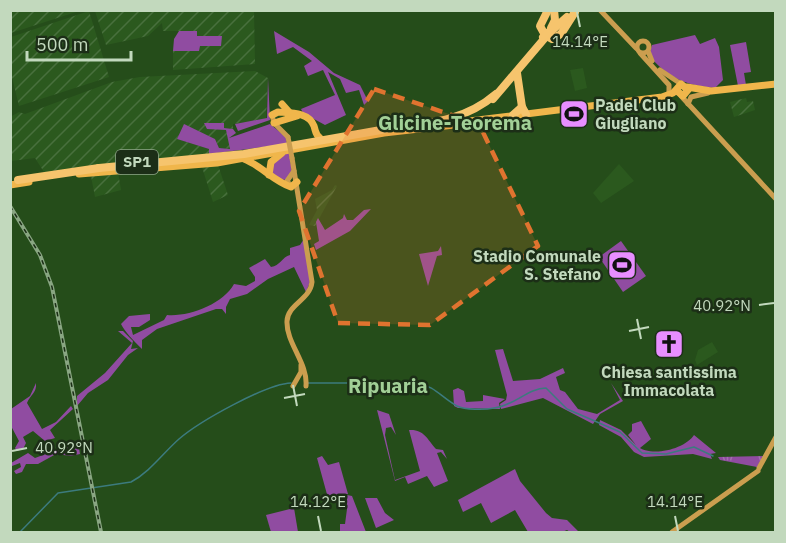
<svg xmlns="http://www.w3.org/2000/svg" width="786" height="543" font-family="'IBM Plex Sans',sans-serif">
  <defs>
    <pattern id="industrial-furrows" width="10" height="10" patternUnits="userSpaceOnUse" patternTransform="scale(1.5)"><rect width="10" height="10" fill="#2b591e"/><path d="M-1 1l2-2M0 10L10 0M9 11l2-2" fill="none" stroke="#48703d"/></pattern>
    <pattern id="park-tufts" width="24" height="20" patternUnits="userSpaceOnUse" patternTransform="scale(1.5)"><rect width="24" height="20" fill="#904ca1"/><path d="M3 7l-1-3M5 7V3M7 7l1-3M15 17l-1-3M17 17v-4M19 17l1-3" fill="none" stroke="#a36eb0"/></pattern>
  </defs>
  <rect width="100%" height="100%" fill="#254d1a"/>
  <!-- built -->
  <g fill="#2b591e">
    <path d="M583,68L587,88L575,91L570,70Z"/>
    <path d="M619,164L634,181L601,203L593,193Z"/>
    <path d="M712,342L718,352L697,365L695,360L698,350Z"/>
  </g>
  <!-- industrial -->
  <g fill="url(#industrial-furrows)">
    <path d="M11,10H79V11L11,33Z"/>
    <path d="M89,11L109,77L19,106L11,73V37Z"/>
    <path d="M95,11H254L255,64L173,70V51H199V46H221L197,36L196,31H163L162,23L148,36L106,45Z"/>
    <path d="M255,71L268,78L266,119L233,124V129L224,128V124L204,123L226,130L231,149L219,148L215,139L184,125L177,139L209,149L211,154L44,172L35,158L11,161L10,117L19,112L25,114L112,82L140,77Z"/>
    <path d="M746,98L747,102L753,101L755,110L734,117L730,102Z"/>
    <path d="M218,165L228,195L213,202L202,167Z"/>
    <path d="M118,172L121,190L95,197L91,176Z"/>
    <path d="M335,185L337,186L315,226L309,225L317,210L315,199L332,190Z"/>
  </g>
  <!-- grass -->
  <g fill="#904ca1">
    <path d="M179,31H197V36H222L221,46H200L199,51H173L174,39Z"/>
    <path d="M274,31L309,52L334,73L360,85L368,101L364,105L359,90L346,93L340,79L328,72L346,115L325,125L303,113L301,109L335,95L323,70L308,76L304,66L312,61L293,47L277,54Z"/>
    <path d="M695,35L700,44L715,38L719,47L723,80L715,88C685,85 670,79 649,56L652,45Z"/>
    <path d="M746,42L751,72L744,73L746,85L738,86L730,45Z"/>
    <path d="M268,78L270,120L238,131L235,124L267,118Z"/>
    <path d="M204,123H224V128L233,129L236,133L229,138L270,124L286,137L287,144L209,154V149L177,139L184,124L215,139L219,148L230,149L226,130L207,129Z"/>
    <path d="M289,152L292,171L286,180L273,178L272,162Z"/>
    <path d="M371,209L350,231L316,250L314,244L319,241L316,222L318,218L325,230L343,218L344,214L347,220H353L364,210Z"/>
    <path d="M304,239L310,282L306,292L294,267L268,279L247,294L230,299L226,307V314L222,309H216L157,329L142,340V349C133,340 125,332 121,324L129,316L150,314V320L139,327H131L133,335L164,320L167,315C189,317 223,304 234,284L246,286L255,281V277L249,268L265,259L271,267C280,266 282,257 290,255V248L300,245Z"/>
    <path d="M621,241L646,276L623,292L599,257Z"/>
    <path d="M441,246L442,255L437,256L428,286L419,254L438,251Z"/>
    <path d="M118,331H123L133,341L131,349L138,348L128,355L108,380L88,393L77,406V396L105,373L132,343Z"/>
    <path d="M503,349L513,381L540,379L563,368L565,373L556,377L560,390L565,392L578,409L597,414L620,400L611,383L623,401L600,414L593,424L543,398L501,409L500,404L506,400L507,395L495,350Z"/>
    <path d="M36,383C37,393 30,395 27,403L42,429L56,422L71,406L73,409L50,430L55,438L45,441L33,431L23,437L26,443L23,449L17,451L15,448L19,441L11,426V409L30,396Z"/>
    <path d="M458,388L464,391L466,402L483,401V395L505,399L499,403L500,409L458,408L454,406L453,390Z"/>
    <path d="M377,410L389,414L396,435L391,427L386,428L385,435L395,480L420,471L409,430C424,429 427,439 436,449L443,450L447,459L441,452L437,453L448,481L434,487L427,476L408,484L405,477L395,481Z"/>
    <path d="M600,420L621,430L636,445L628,435L632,431V424L641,421L651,439L640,448L637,446C651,458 685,449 694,435L716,453L710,454L712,459L693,454L644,457L634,452L621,437L599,425Z"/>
    <path d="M78,442L80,454L71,456L56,454L38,464H26L22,472L16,474L14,471L21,467L20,463L12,466L11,463L28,453L35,458Z"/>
    <path d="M322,456L328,465L339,462L348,494L328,498L317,458Z"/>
    <path d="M515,469L520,481L546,513L552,518L567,520L579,532H570L567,530L562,532H528L515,510L491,523L481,503L463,512L458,500Z"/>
    <path d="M347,495L352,496L366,532H340V524H345L347,509H338V500L343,497V504H347Z"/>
    <path d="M365,498H377L385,513L394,520L376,528Z"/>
    <path d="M294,508L298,532H271L266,515Z"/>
  </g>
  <!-- park -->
  <path fill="url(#park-tufts)" d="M764,456L757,467L720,460L718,457Z"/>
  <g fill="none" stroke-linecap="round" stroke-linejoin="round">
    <!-- stream -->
    <g stroke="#3c7b7e" stroke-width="1.5">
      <path d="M308,383H417C435,386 442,398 457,406C465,410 485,410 494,408C514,406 528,388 546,388L567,409L620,432L642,453L666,454L694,447L713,456"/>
      <path d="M20,532L58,493L131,482C150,472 163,453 179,439C200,421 266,384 291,383"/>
    </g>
    <!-- secondary -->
    <g stroke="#cb9e4f" stroke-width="5">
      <path d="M600,10L636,48"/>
      <circle cx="643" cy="47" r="6"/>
      <path d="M648,51L652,61"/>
      <path d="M640,53L669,85V94"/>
      <path d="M660,70L681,84"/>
      <path d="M681,96L776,199"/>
      <path d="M688,104L691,97L708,93"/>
      <path d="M272,115L274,123L288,137"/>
      <path d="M292,158L312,282C310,300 288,304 287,321C286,343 308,363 306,386"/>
      <path d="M292,187L287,181L294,171"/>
      <path d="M293,386L301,372V365"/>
      <path d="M759,468L776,437"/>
      <path d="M672,532L758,471"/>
    </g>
    <!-- primary -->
    <g stroke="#f0b64b" stroke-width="7">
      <path d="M687,87L711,91L776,84"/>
      <path d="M282,104L290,113"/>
      <path d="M272,115L278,112C290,113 309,112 314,126C316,132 315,134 320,138"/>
      <path d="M442,121L453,123L662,97L673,93L681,84L688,90L683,96L676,90"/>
      <path d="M274,123L297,116"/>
      <path d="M244,159C262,166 272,180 291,187L297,182"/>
      <path d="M79,174L217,163L384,133L454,125"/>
      <path d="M269,175L271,162L282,153"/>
      <path d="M10,185L29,182"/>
    </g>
    <!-- trunk -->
    <g stroke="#f6c46d" stroke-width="8">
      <path d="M548,10L540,26L545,35L552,39L561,34L575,12"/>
      <path d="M551,28L555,20L554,10"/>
      <path d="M548,34L567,17"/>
      <path d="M517,73L522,107L526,114"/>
      <path d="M493,99L544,39"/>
      <path d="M513,115L522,107"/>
      <path d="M99,168L244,154L398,127"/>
    </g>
    <!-- rail casing -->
    <g stroke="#89a682" stroke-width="4">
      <path id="rail" d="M10,206L40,255L52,287L101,532"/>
    </g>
    <!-- rail -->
    <use href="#rail" stroke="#1c2e17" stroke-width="1.5" stroke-dasharray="4.5" stroke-linecap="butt"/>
    <!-- secondary-bridge -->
    <path stroke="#cb9e4f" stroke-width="5" d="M288,137L292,158"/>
    <!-- trunk-bridge -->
    <g stroke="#f6c46d" stroke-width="8">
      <path d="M543,37L547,33"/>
      <path d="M398,127C435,123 467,119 496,94"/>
      <path d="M18,180L99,168"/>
    </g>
  </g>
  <!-- marked area -->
  <path fill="#e0732f" fill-opacity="0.2" stroke="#e0732f" stroke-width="4.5" stroke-dasharray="12 8" stroke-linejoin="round" d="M374,89L479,124L538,246L430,325L338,323L299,211Z"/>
  <!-- ticks -->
  <path fill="none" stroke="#c2d9bd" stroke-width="2" d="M577,12L580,27M759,305L774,303M637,319L641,339M629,331L649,327M293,385L297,406M284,398L305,394M12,451L27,448M318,516L321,531M675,516L678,531"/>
  <!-- icons -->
  <defs>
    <g id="stadium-square" transform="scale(1.5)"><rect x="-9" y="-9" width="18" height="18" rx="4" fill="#e88eff" stroke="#1c2e17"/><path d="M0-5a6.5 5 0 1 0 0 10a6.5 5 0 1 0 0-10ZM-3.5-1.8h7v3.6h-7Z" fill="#111"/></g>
    <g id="church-square" transform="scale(1.5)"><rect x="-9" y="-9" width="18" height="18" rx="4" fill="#e88eff" stroke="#1c2e17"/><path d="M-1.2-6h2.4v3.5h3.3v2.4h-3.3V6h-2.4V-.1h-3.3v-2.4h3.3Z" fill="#111"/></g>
  </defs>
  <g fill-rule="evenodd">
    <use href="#stadium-square" x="574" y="114"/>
    <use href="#stadium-square" x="622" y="265"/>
    <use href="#church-square" x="669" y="344"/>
  </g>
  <g text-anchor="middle" stroke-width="5" stroke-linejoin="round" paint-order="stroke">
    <!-- shield labels -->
    <rect fill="#1c2e17" stroke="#90a68b" stroke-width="1.5" x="116" y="150" width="42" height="24" rx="4.5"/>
    <g font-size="15" font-weight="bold" fill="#c2d9bd">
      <text x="137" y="167">SP1</text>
    </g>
    <!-- poi labels -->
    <g font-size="16" font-weight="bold" fill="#c2d9bd" stroke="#1c2e17" text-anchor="start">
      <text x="595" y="111">Padel Club<tspan x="595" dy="18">Giugliano</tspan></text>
      <text x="601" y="262" text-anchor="end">Stadio Comunale<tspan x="601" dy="18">S. Stefano</tspan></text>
      <text x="669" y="378" text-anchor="middle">Chiesa santissima<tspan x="669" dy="18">Immacolata</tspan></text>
    </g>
    <!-- quarter labels -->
    <g font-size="20" font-weight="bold" fill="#a2d097" stroke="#1c2e17">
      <text x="455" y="130">Glicine-Teorema</text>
      <text x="388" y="393">Ripuaria</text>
    </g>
  </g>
  <g font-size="15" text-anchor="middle" fill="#c2d9bd" stroke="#1c2e17" stroke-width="5" stroke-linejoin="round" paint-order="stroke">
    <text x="580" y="47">14.14°E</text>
    <text x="722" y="311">40.92°N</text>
    <text x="64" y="453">40.92°N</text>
    <text x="318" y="507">14.12°E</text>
    <text x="675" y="507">14.14°E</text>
  </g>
  <!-- border -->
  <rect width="786" height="543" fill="none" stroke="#c2d9bd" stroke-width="24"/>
  <!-- scale -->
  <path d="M27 51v9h104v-9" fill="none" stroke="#c2d9bd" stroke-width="3"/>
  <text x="36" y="51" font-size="18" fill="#c2d9bd" stroke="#1c2e17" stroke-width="4.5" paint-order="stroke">500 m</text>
</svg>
